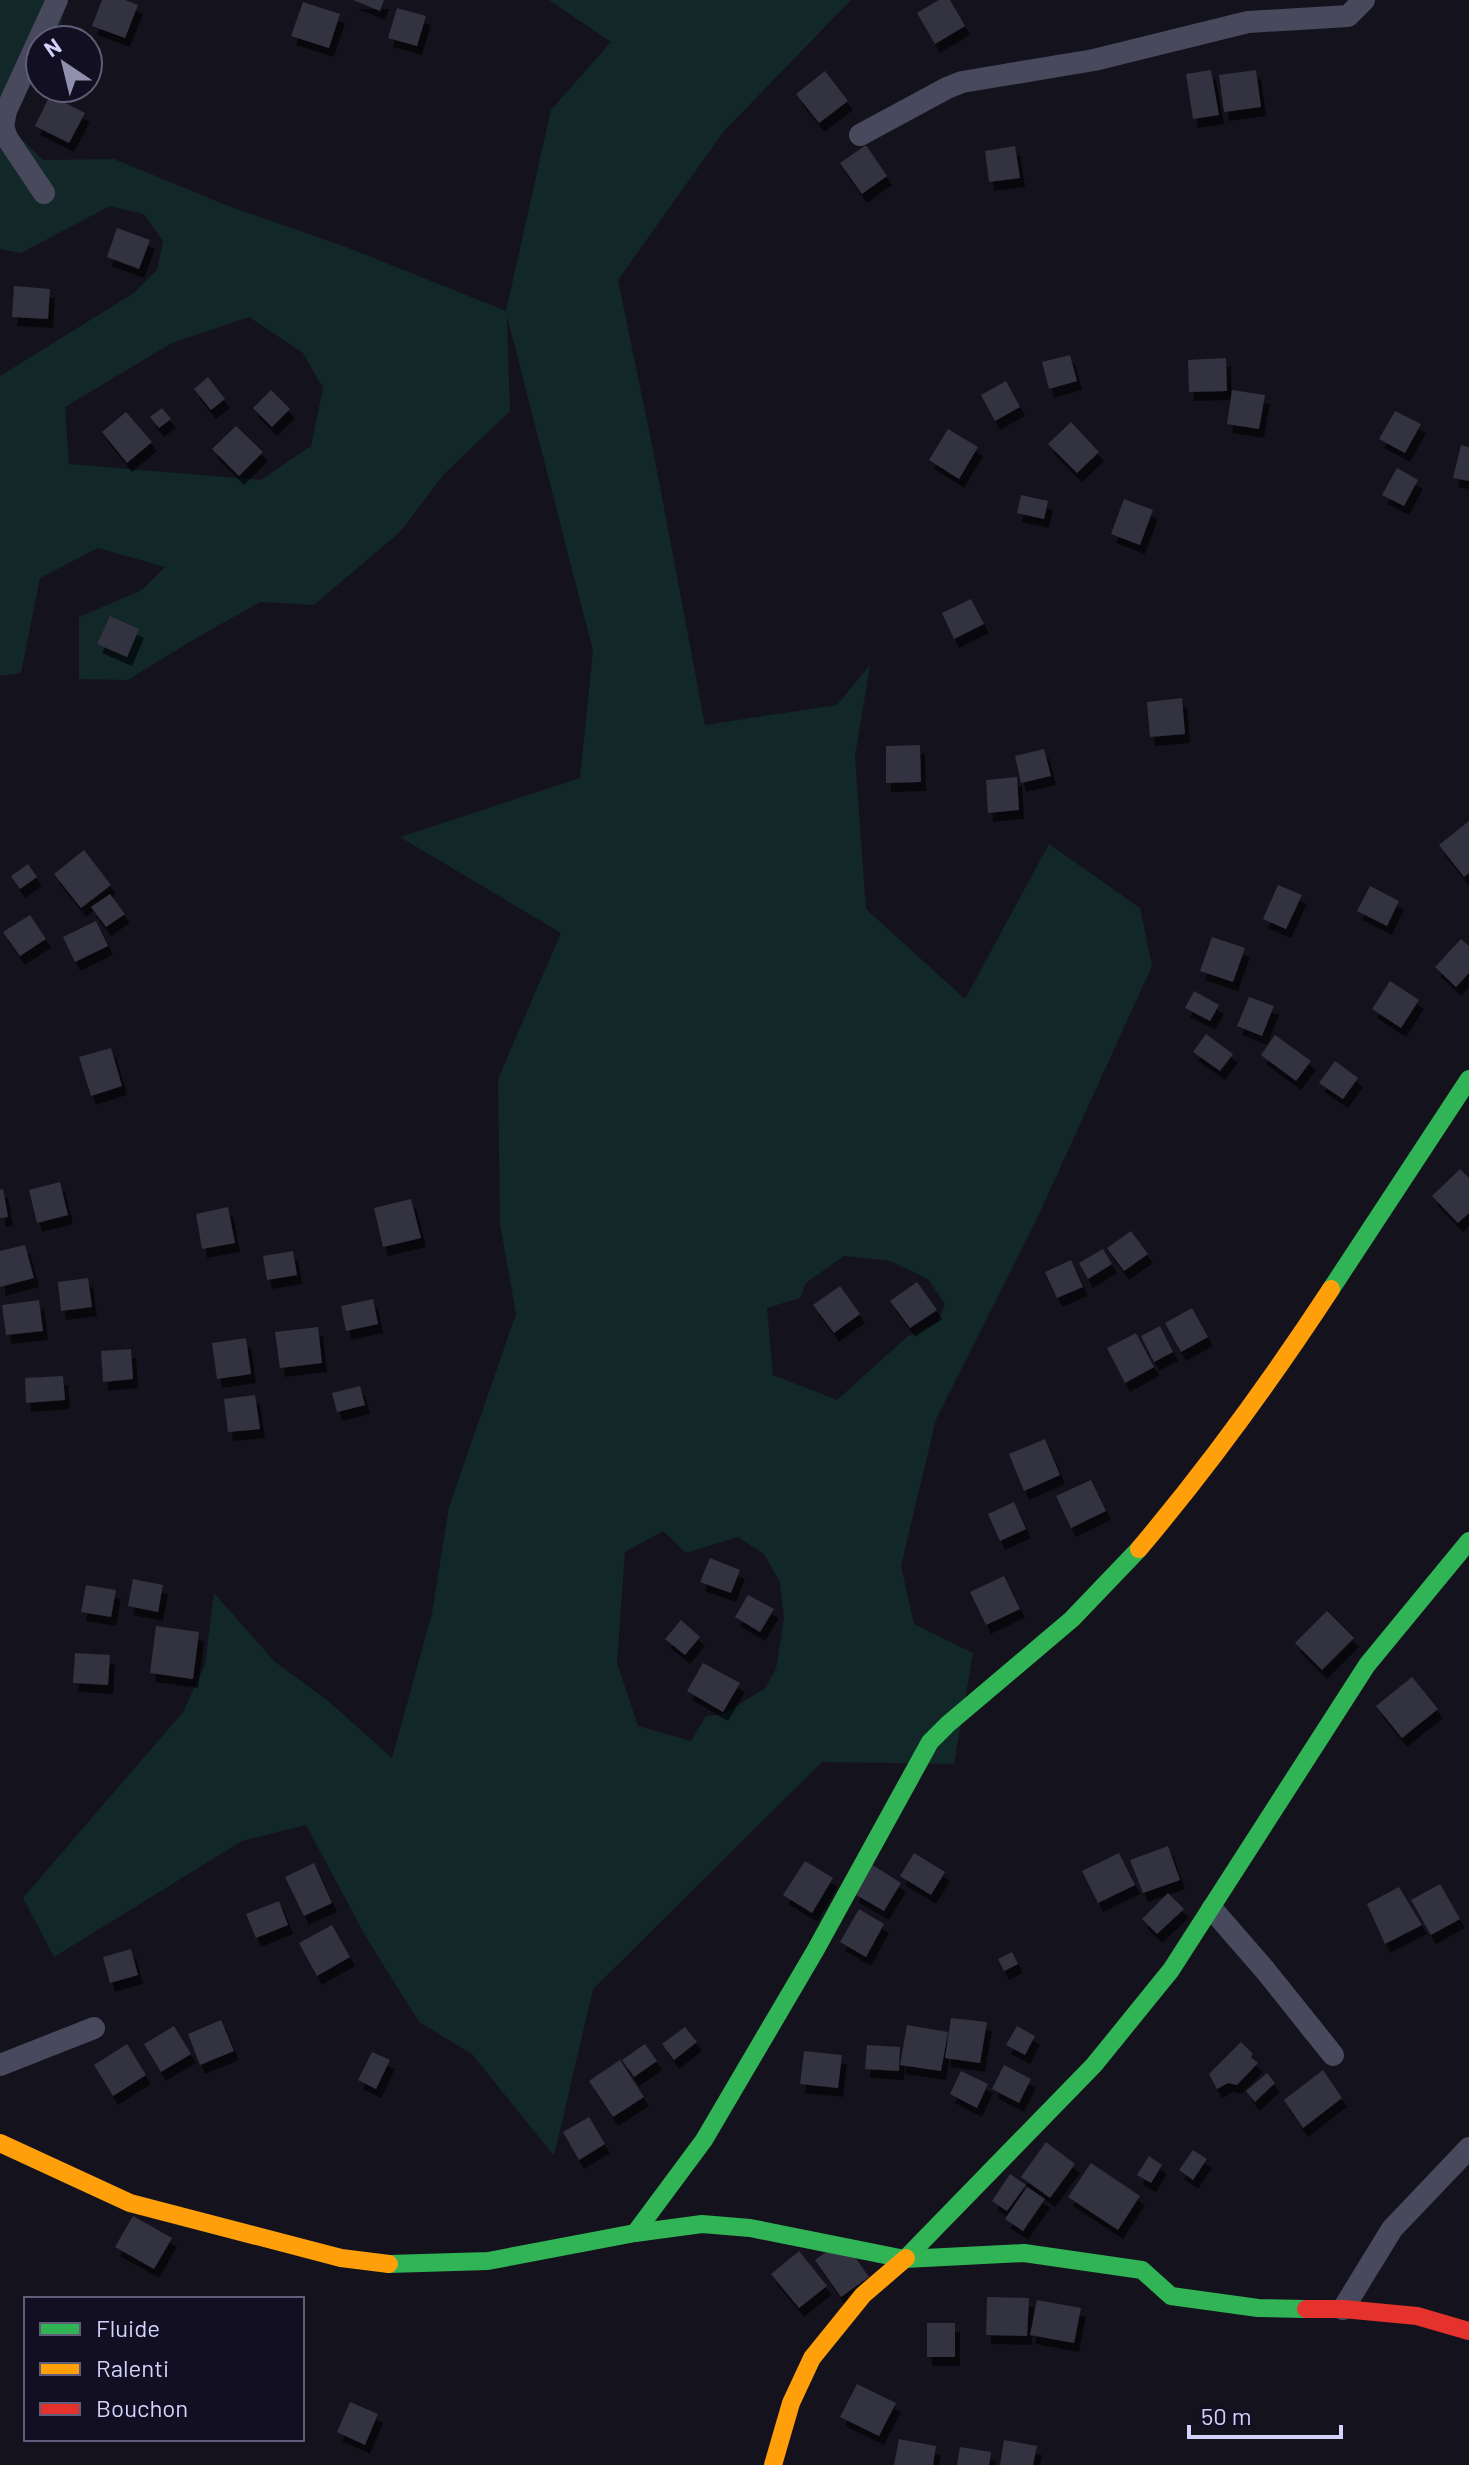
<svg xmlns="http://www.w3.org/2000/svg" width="1469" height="2465" font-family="Barlow,sans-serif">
  <defs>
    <filter id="shadow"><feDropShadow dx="5" dy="9" stdDeviation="0" flood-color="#0009"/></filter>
  </defs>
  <rect width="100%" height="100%" fill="#14131d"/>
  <!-- green -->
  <path fill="#122727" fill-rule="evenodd" d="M0,0H66L58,40H40V64L8,90L1,119L43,160L114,159L231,207L346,247L506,311L551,110L611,42L549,0H851L724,131L618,280L654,455L705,725L837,705L870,665L855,756L866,909L965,999L1049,844L1140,908L1152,966L1035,1223L936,1419L901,1566L914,1624L973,1653L954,1764L822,1762L593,1989L554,2156L472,2054L419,2022L366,1937L306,1825L242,1841L54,1957L23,1898L183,1712L205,1665L214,1593L275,1662L327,1700L392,1758L432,1613L449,1507L516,1314L500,1224L498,1079L561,933L400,837L580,778L593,651L507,316L510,411L444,474L401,531L314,605L260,602L186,644L128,680L79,679V617L142,590L165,567L98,548L40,578L21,673L0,676V376L134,293L157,270L163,241L144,214L110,206L21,253L0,249ZM249,317L303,353L323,388L311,446L261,480L69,464L65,407L172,343ZM844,1256L890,1261L928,1279L945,1304L938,1322L908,1336L837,1400L773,1375L767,1308L800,1298L806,1283ZM663,1531L686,1553L738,1537L764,1554L780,1582L784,1619L776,1669L765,1688L724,1714L706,1716L691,1741L638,1726L617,1663L625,1552Z"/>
  <!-- building -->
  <g fill="#32313f" filter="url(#shadow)">
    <path d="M102,0H125L138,5L125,38L92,26Z"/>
    <path d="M353,0H384L380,11Z"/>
    <path d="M939,0H950L965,26L935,44L917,13Z"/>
    <path d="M303,2L340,14L329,48L291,36Z"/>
    <path d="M397,8L426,16L417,46L388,38Z"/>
    <path d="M1211,70L1219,115L1193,119L1186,74Z"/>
    <path d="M1256,70L1261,107L1224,112L1219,75Z"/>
    <path d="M825,71L848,101L819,123L796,94Z"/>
    <path d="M50,95L85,113L69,143L35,126Z"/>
    <path d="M866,145L887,176L862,194L840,163Z"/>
    <path d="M1015,146L1020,178L989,182L985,151Z"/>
    <path d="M117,228L150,240L139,269L107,257Z"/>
    <path d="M14,286L50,289L48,319L12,317Z"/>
    <path d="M1070,355L1077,381L1049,389L1042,362Z"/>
    <path d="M1226,358L1227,391L1189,392L1188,360Z"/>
    <path d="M208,377L225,399L211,410L194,389Z"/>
    <path d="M1006,381L1020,407L995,421L981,395Z"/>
    <path d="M271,390L290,409L272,427L253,408Z"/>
    <path d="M1232,390L1265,395L1259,429L1227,424Z"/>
    <path d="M162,408L171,419L159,428L150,417Z"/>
    <path d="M1395,411L1421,424L1405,453L1379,439Z"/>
    <path d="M126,412L152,442L127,463L102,432Z"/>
    <path d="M1071,422L1099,452L1077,473L1048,444Z"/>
    <path d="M236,426L263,452L239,476L212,449Z"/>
    <path d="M948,429L978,447L959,479L929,460Z"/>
    <path d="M1461,445L1469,447V481L1453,478Z"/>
    <path d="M1397,468L1418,480L1404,506L1382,495Z"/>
    <path d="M1021,495L1048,501L1044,519L1017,513Z"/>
    <path d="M1124,499L1153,510L1140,545L1111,534Z"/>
    <path d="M971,599L984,624L954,639L942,613Z"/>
    <path d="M110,616L139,629L127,657L97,644Z"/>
    <path d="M1182,698L1185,734L1150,737L1147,702Z"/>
    <path d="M920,745L921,782L886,783V746Z"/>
    <path d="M1044,749L1051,776L1021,783L1015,756Z"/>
    <path d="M1017,777L1019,810L988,813L986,780Z"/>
    <path d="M1469,821V873L1464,877L1439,845Z"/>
    <path d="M84,850L111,885L81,908L54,874Z"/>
    <path d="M28,864L37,877L20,889L11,876Z"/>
    <path d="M1278,885L1302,895L1286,929L1263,919Z"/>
    <path d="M1370,886L1399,901L1387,926L1357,911Z"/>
    <path d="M110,894L125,914L106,927L91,907Z"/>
    <path d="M30,915L46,939L20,956L3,932Z"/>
    <path d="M96,921L108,946L75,962L63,937Z"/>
    <path d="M1212,937L1245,948L1233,982L1200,971Z"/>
    <path d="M1461,939L1469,946V973L1456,987L1435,967Z"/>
    <path d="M1390,981L1419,1000L1401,1028L1372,1009Z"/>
    <path d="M1194,991L1219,1005L1210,1021L1185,1008Z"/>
    <path d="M1249,997L1274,1006L1262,1036L1237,1026Z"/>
    <path d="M1206,1034L1233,1054L1220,1071L1193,1052Z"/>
    <path d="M1275,1035L1311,1061L1296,1081L1261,1055Z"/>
    <path d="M111,1048L122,1086L91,1096L79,1057Z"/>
    <path d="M1335,1061L1358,1078L1343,1099L1319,1083Z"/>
    <path d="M1460,1169L1469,1178V1213L1458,1223L1432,1196Z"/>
    <path d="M60,1182L68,1215L37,1223L29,1190Z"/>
    <path d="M3,1189L8,1217L0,1218V1190Z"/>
    <path d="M411,1199L421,1238L383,1247L374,1208Z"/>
    <path d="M228,1207L235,1243L202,1249L196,1214Z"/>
    <path d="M1131,1231L1148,1254L1124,1271L1107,1248Z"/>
    <path d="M25,1245L34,1278L0,1287V1251Z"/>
    <path d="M1103,1249L1112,1264L1088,1279L1079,1263Z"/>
    <path d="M293,1251L297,1275L267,1280L263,1256Z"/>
    <path d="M1071,1260L1083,1287L1057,1298L1045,1272Z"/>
    <path d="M88,1278L92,1307L61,1311L58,1282Z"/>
    <path d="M917,1282L937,1310L910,1328L890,1301Z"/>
    <path d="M840,1286L860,1314L834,1333L813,1305Z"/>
    <path d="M373,1299L378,1324L346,1331L341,1306Z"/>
    <path d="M39,1300L43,1331L6,1335L2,1305Z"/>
    <path d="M1192,1308L1208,1337L1181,1352L1165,1323Z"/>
    <path d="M1160,1326L1173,1352L1154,1362L1141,1336Z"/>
    <path d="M318,1327L322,1363L280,1368L275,1332Z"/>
    <path d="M1136,1333L1154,1367L1125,1383L1107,1348Z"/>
    <path d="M246,1338L251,1374L217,1379L212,1343Z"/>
    <path d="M131,1349L133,1379L103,1382L101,1351Z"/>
    <path d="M63,1376L65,1400L26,1403L25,1378Z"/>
    <path d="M360,1386L365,1405L337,1412L332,1393Z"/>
    <path d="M255,1395L260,1429L228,1432L224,1399Z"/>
    <path d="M1045,1439L1060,1475L1024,1491L1009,1454Z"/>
    <path d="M1091,1480L1106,1511L1071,1528L1056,1496Z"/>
    <path d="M1014,1502L1026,1529L1000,1541L988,1514Z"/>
    <path d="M710,1558L740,1570L731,1593L700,1582Z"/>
    <path d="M1004,1576L1020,1609L986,1625L970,1592Z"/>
    <path d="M133,1579L163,1585L158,1612L128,1606Z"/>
    <path d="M86,1585L116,1590L111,1617L81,1612Z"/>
    <path d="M748,1595L774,1609L760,1632L735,1617Z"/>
    <path d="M1327,1611L1354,1638L1322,1670L1295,1643Z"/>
    <path d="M681,1620L700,1637L685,1655L665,1639Z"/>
    <path d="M156,1626L199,1632L193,1679L150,1673Z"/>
    <path d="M75,1653L110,1655L108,1685L73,1683Z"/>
    <path d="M703,1663L740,1683L723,1712L687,1691Z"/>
    <path d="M1412,1677L1438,1709L1402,1738L1376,1706Z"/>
    <path d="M1168,1846L1180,1880L1143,1893L1130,1860Z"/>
    <path d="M914,1853L945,1872L931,1895L900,1876Z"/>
    <path d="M1119,1853L1135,1885L1098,1903L1082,1871Z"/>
    <path d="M805,1861L833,1878L812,1913L783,1895Z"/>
    <path d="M314,1863L332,1903L304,1916L285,1877Z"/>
    <path d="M871,1864L901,1883L884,1911L853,1893Z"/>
    <path d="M1440,1884L1460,1919L1431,1935L1411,1900Z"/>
    <path d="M1399,1887L1422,1925L1385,1944L1367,1904Z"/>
    <path d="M1168,1893L1184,1909L1157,1934L1142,1919Z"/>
    <path d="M279,1901L288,1925L256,1938L246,1914Z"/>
    <path d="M859,1909L884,1924L866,1957L840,1942Z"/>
    <path d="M332,1925L350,1957L317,1976L299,1943Z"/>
    <path d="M131,1949L138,1975L110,1983L103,1957Z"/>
    <path d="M1012,1952L1018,1964L1004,1971L998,1959Z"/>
    <path d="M951,2018L987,2022L980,2063L945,2058Z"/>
    <path d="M221,2020L234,2051L200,2065L188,2034Z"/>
    <path d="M907,2025L948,2032L941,2071L900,2065Z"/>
    <path d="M174,2026L191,2054L161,2072L144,2044Z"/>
    <path d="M1017,2026L1035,2036L1025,2055L1006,2045Z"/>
    <path d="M685,2027L697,2042L674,2060L662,2044Z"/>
    <path d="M1241,2042L1253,2054L1251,2057L1258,2063L1237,2085L1228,2083L1217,2089L1209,2074Z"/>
    <path d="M127,2044L146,2075L113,2096L94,2065Z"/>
    <path d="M645,2044L657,2061L634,2077L622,2060Z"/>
    <path d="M867,2045L900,2047L899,2071L865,2069Z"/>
    <path d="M804,2051L842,2055L838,2088L800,2084Z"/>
    <path d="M372,2052L390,2060L376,2089L358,2080Z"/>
    <path d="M620,2060L644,2097L613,2117L589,2081Z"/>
    <path d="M1004,2065L1031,2079L1019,2103L992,2089Z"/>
    <path d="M1323,2070L1342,2098L1303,2128L1284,2100Z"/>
    <path d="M961,2071L988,2084L977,2108L950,2094Z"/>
    <path d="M1267,2073L1275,2083L1255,2102L1246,2091Z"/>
    <path d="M589,2117L605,2144L579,2160L563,2132Z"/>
    <path d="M1046,2142L1075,2164L1050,2198L1021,2177Z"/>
    <path d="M1193,2150L1207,2159L1193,2180L1179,2170Z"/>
    <path d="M1149,2156L1162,2165L1151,2183L1137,2175Z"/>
    <path d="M1091,2163L1140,2196L1118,2230L1068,2197Z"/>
    <path d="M1010,2174L1026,2185L1007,2211L992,2201Z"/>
    <path d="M1027,2187L1045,2199L1023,2231L1005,2219Z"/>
    <path d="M133,2216L172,2238L154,2269L115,2247Z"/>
    <path d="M843,2240L869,2277L841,2297L815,2260Z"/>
    <path d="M799,2251L827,2286L799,2308L771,2274Z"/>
    <path d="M987,2297L1029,2298L1027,2336L986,2335Z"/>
    <path d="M1037,2300L1081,2308L1074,2343L1030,2335Z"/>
    <rect x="927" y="2323" width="28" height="34"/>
    <path d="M857,2384L896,2403L879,2436L840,2417Z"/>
    <path d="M350,2402L378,2414L365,2445L337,2432Z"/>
    <path d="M899,2439L936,2446L933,2465H894Z"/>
    <path d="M1004,2440L1037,2446L1033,2465H1000Z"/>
    <path d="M960,2447L991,2452L989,2465H957Z"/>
  </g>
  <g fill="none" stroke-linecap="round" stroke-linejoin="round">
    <!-- street -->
    <g stroke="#49495d" stroke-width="22">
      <path d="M860,135L947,88L962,82L1094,60L1248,22L1348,16L1364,0"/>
      <path d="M44,193L7,138L3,126L6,111L57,0"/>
      <path d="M1212,1909L1265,1970L1333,2055"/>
      <path d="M0,2065L94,2028"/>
      <path d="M1343,2309L1392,2229L1469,2148"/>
    </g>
    <!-- fast -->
    <g stroke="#30b455" stroke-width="18">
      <path d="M1331,1289L1469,1079"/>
      <path d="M635,2233L704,2140L815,1951L930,1742L948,1724L1072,1619L1139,1549"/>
      <path d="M906,2258L1094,2065L1171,1970L1367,1665L1469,1541"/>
      <path d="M389,2264L488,2261L635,2233L702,2224L750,2228L905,2259L1024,2253L1142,2270L1171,2296L1258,2308L1306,2309"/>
    </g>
    <!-- slow -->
    <g stroke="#ff9f0a" stroke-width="18">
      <path d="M1139,1549C1209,1466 1272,1379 1331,1289"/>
      <path d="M0,2143L130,2203L341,2258L389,2264"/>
      <path d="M773,2465L791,2403L812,2358L863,2295L906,2258"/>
    </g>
    <!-- jam -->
    <path stroke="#e5322d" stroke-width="18" d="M1306,2309H1343L1417,2316L1469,2331"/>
  </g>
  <!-- legend -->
  <rect x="24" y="2297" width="280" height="144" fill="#110f21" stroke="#5f5d79" stroke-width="2"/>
  <rect x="40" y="2323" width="40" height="12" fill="#30b455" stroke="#5f5d79" stroke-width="2"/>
  <text x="96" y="2337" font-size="24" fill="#d4d2fc">Fluide</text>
  <rect x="40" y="2363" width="40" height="12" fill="#ff9f0a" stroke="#5f5d79" stroke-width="2"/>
  <text x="96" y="2377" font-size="24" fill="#d4d2fc">Ralenti</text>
  <rect x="40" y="2403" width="40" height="12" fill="#e5322d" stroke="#5f5d79" stroke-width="2"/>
  <text x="96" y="2417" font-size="24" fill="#d4d2fc">Bouchon</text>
  <!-- north arrow -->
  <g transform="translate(64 64) rotate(325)"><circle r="38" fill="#110f21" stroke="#5f5d79" stroke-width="2"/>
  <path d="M0-6L14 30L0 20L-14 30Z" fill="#918fae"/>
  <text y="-12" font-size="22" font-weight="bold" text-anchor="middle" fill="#d4d2fc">N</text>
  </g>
  <!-- scale -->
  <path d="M1189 2425v12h152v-12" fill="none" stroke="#d4d2fc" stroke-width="4"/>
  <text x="1201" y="2425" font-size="24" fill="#d4d2fc" stroke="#110f21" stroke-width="6" paint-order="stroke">50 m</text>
</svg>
